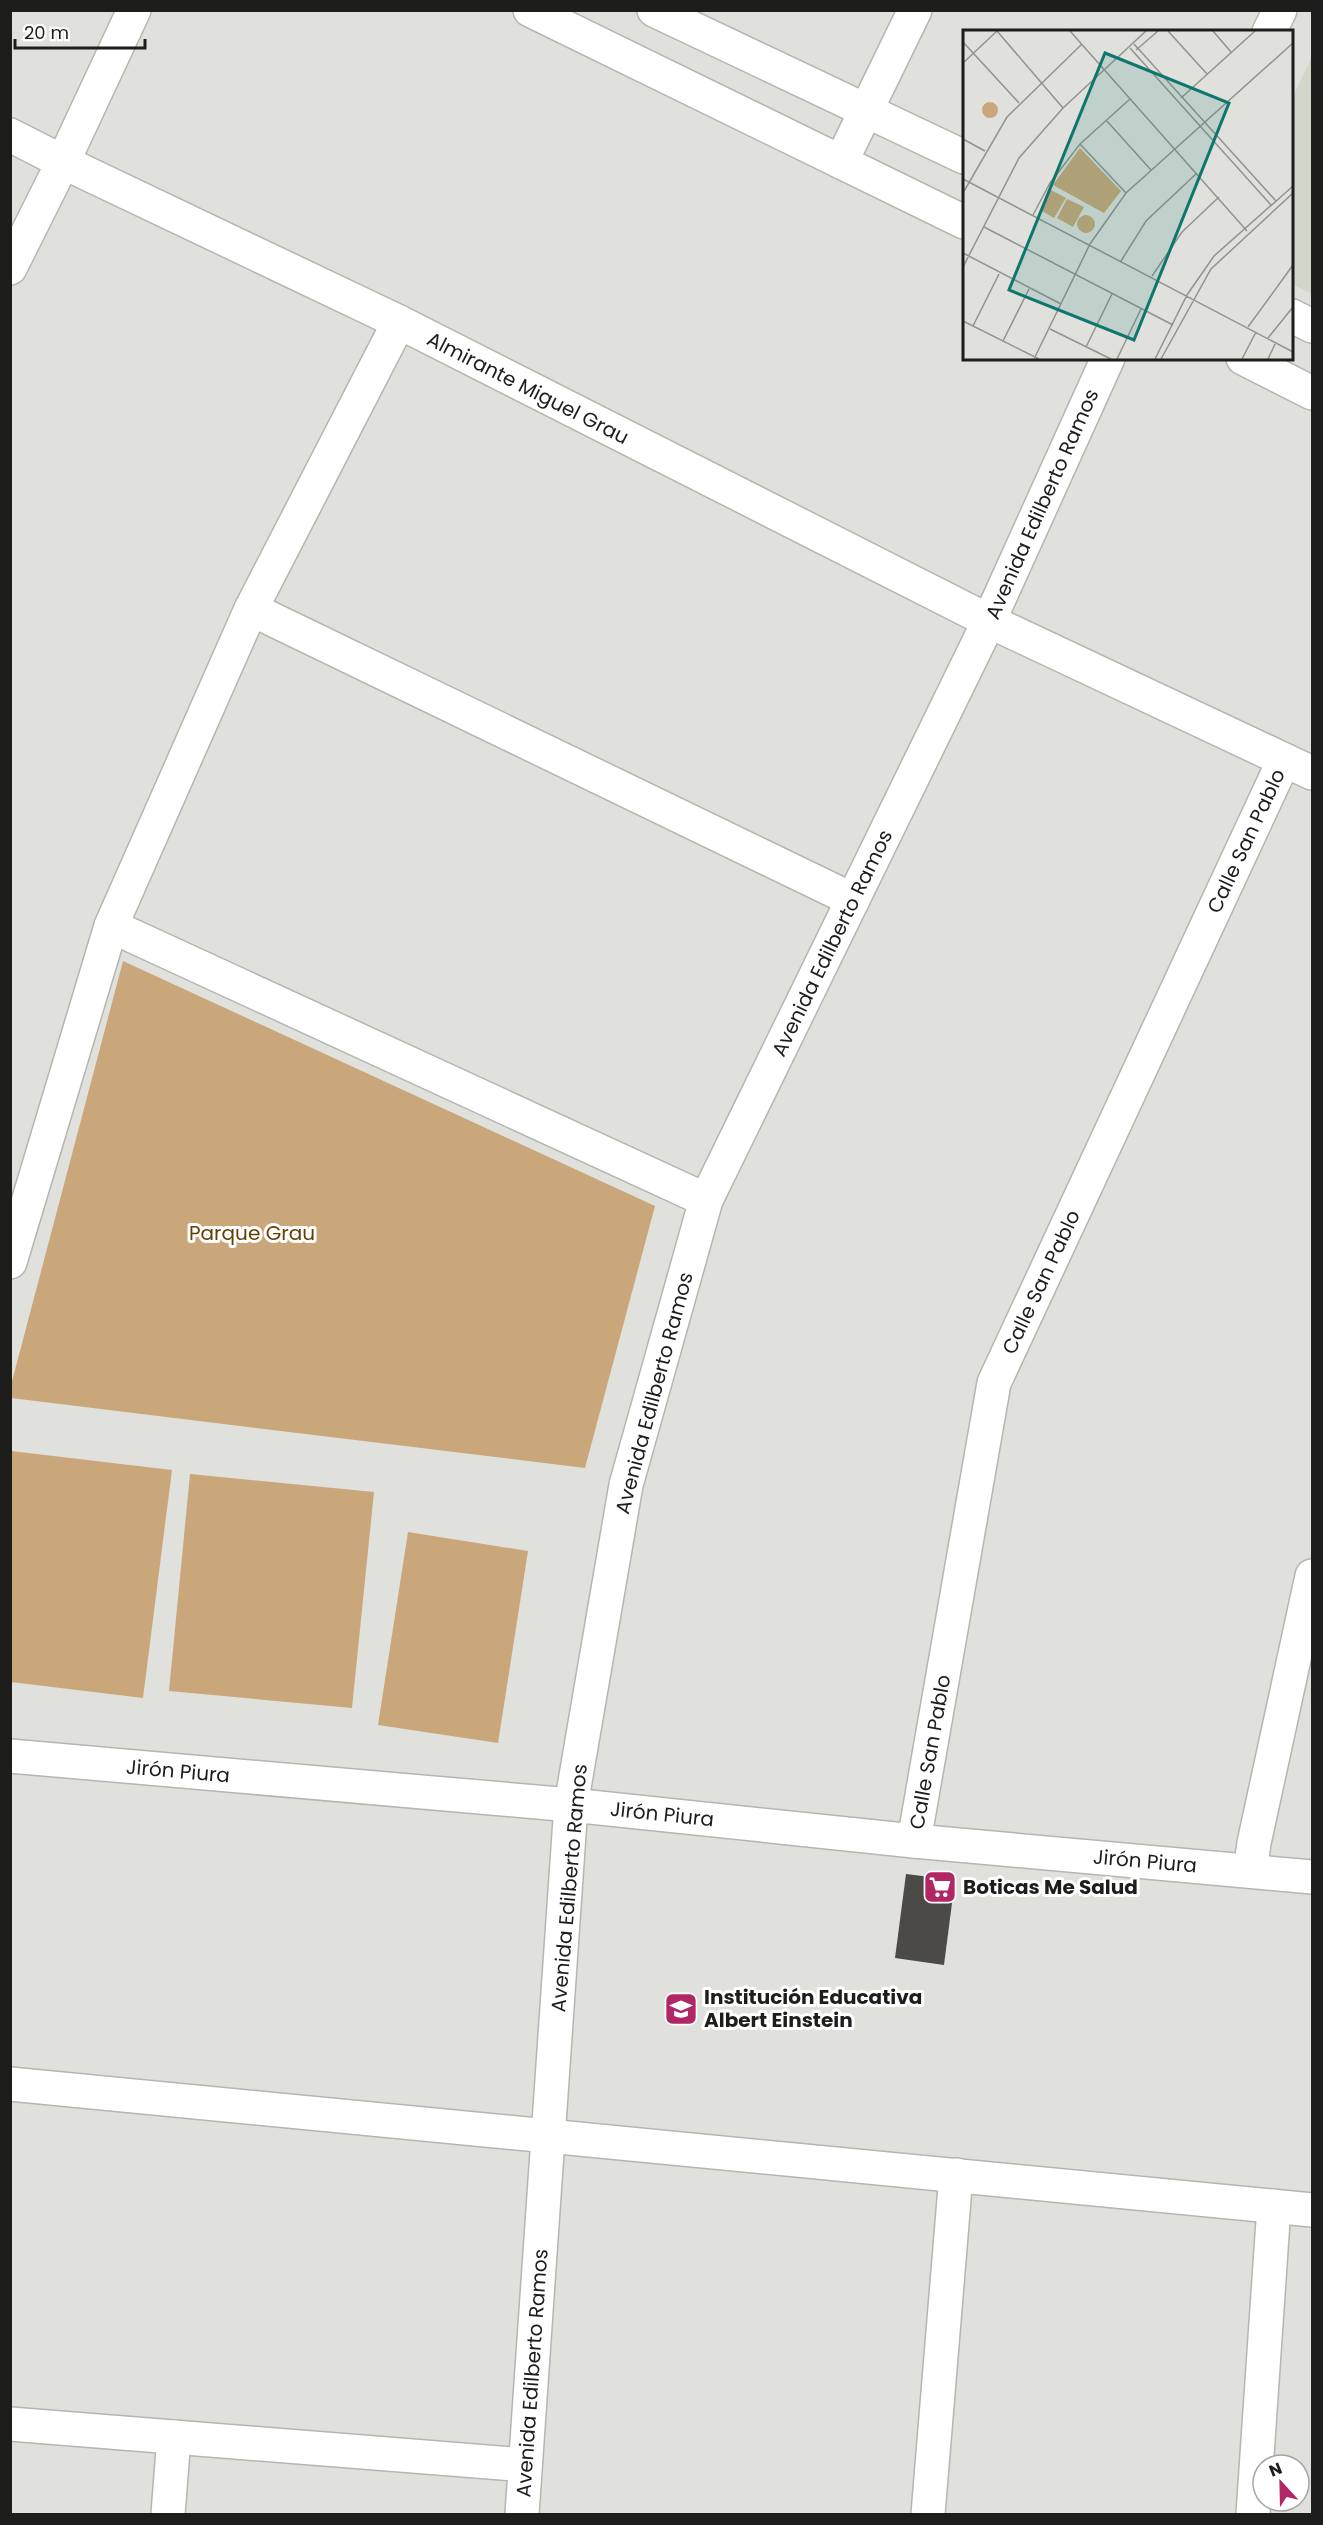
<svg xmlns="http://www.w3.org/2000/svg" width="1323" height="2525" font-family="Poppins,sans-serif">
  <rect width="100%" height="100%" fill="#e0e1dc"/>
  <!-- built -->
  <path fill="#d3d7ca" d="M1312,56V294L1292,284V99Z"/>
  <!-- green -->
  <g fill="#caa77a">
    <path d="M123,961L655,1206L585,1468L11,1398V1385Z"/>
    <path d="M11,1451L172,1470L143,1698L11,1682Z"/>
    <path d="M190,1474L374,1492L352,1708L169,1691Z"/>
    <path d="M408,1532L528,1551L498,1743L378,1725Z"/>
  </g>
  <!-- building -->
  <path fill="#4b4a46" d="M906,1874L955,1880L944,1965L895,1958Z"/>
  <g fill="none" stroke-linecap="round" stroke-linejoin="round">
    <!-- street casing -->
    <g stroke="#b4b6b0" stroke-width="36">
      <g id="street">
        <path d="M10,135L63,162L399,322L989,621L1312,773"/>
        <path d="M841,162L915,10"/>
        <path d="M251,609L853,900"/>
        <path d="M111,926L706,1200"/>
        <path d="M10,1262L111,926L251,609L399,322"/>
        <path d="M10,1756L571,1805L914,1841L1312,1877"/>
        <path d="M914,1841L994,1383L1284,760"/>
        <path d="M1250,1871L1254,1843L1312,1576"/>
        <path d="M10,2084L1312,2210"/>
        <path d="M10,2424L525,2465"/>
        <path d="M168,2514L174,2437"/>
        <path d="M928,2514L956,2175"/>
        <path d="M1253,2514L1274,2206"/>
      </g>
    </g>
    <!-- secondary casing -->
    <g stroke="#b4b6b0" stroke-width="36">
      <g id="secondary">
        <path d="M530,10L964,222"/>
        <path d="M654,10L964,157"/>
        <path d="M1269,32L1280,10"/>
        <path d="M10,268L63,162L134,10"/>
        <path d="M1292,316L1312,326"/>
        <path d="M1243,358L1312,393"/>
        <path d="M522,2514L571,1805L626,1485L706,1200L989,621L1108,358"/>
      </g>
    </g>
    <!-- street -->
    <use href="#street" stroke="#fff" stroke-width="33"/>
    <!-- secondary -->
    <use href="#secondary" stroke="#fff" stroke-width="33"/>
  </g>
  <!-- icons -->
  <defs>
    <g id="supermarket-square" transform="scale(1.725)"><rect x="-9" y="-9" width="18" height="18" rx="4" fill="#b12765" stroke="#fff"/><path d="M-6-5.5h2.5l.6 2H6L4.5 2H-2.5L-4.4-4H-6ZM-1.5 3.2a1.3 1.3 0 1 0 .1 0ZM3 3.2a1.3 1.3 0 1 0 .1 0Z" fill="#fff"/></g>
    <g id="school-square" transform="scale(1.725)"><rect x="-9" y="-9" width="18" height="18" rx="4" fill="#b12765" stroke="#fff"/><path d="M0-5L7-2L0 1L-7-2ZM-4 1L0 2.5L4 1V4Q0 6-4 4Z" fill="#fff"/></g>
  </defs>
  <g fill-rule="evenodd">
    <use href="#supermarket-square" x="940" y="1887"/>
    <use href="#school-square" x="681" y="2009"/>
  </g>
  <g text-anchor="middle" stroke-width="6" stroke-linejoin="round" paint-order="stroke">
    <!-- street labels -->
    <g font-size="20" fill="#1d1d1c" stroke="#fff">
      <text transform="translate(528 388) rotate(27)" y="7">Almirante Miguel Grau</text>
      <text transform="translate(1042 504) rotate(-66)" y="7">Avenida Edilberto Ramos</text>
      <text transform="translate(1246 841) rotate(-65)" y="7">Calle San Pablo</text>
      <text transform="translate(832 943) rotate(-64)" y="7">Avenida Edilberto Ramos</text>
      <text transform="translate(1041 1282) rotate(-65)" y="7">Calle San Pablo</text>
      <text transform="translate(654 1393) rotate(-75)" y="7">Avenida Edilberto Ramos</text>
      <text transform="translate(930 1752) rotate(-80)" y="7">Calle San Pablo</text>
      <text transform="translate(178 1771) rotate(5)" y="7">Jirón Piura</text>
      <text transform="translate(662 1814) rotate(6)" y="7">Jirón Piura</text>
      <text transform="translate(1145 1861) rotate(5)" y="7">Jirón Piura</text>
      <text transform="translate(569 1888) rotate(-85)" y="7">Avenida Edilberto Ramos</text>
      <text transform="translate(532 2373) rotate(-86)" y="7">Avenida Edilberto Ramos</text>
    </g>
    <!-- park labels -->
    <g font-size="20" fill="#623f03" stroke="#fff">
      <text x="252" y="1240">Parque Grau</text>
    </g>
    <!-- poi labels -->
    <g font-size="20" font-weight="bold" fill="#1d1d1c" stroke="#fff" text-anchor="start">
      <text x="963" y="1894">Boticas Me Salud</text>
      <text x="704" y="2004">Institución Educativa<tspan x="704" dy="23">Albert Einstein</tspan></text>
    </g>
  </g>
  <!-- overview -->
  <g transform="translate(963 30)">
    <rect width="330" height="330" fill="#e0e1dc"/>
    <path d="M19 80a8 8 0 1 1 16 0a8 8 0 1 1-16 0ZM117,118L158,161L141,183L90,155ZM88,160L103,168L91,188L77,180ZM104,169L121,177L110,197L94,188ZM114 194a9 9 0 1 1 18 0a9 9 0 1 1-18 0Z" fill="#caa77a"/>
    <path fill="none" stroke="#92938f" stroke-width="1.5" d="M34,1L100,78M107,1L284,201M205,1L244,44M250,1L268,22M0,12L56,73M171,14L313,171M167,18L308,175M173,20L195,1M0,33L34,1M218,68L292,1M143,90L188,140M0,109L22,121M117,114L163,163M0,149L330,322M0,163L44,87L119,14M70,185L87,153L117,114L167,69M21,197L210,295M0,223L98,274M158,231L183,191L234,143M0,237L56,128L100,78L183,1M189,246L219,202L256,167M0,291L76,329M10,296L36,244M285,297L330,235M87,299L148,329M305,308L330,277M40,311L66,259M123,317L149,264M71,329L127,214L163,163L330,13M154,329L178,279M192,329L224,265L251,226L330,156M198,329L248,239L330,163M279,329L293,302M305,329L313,312"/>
    <path fill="#0f766e" fill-opacity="0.15" stroke="#0f766e" stroke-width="3" d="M142,23L266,73L171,310L46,260Z"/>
    <rect width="330" height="330" fill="none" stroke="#1d1d1c" stroke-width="3"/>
  </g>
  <!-- border -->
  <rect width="1323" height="2525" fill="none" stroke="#1d1d1c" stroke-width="24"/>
  <!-- north arrow -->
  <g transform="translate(1281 2483) rotate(338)"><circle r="28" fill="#ffffff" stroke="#a5a5a4" stroke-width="1.5"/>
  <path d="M0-4.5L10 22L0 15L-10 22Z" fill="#b12765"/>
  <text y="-9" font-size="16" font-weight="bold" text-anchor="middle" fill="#1d1d1c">N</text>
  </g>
  <!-- scale -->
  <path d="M15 39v9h130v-9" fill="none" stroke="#1d1d1c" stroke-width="3"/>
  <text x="24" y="39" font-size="18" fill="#1d1d1c" stroke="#ffffff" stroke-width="4.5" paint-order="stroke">20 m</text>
</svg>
